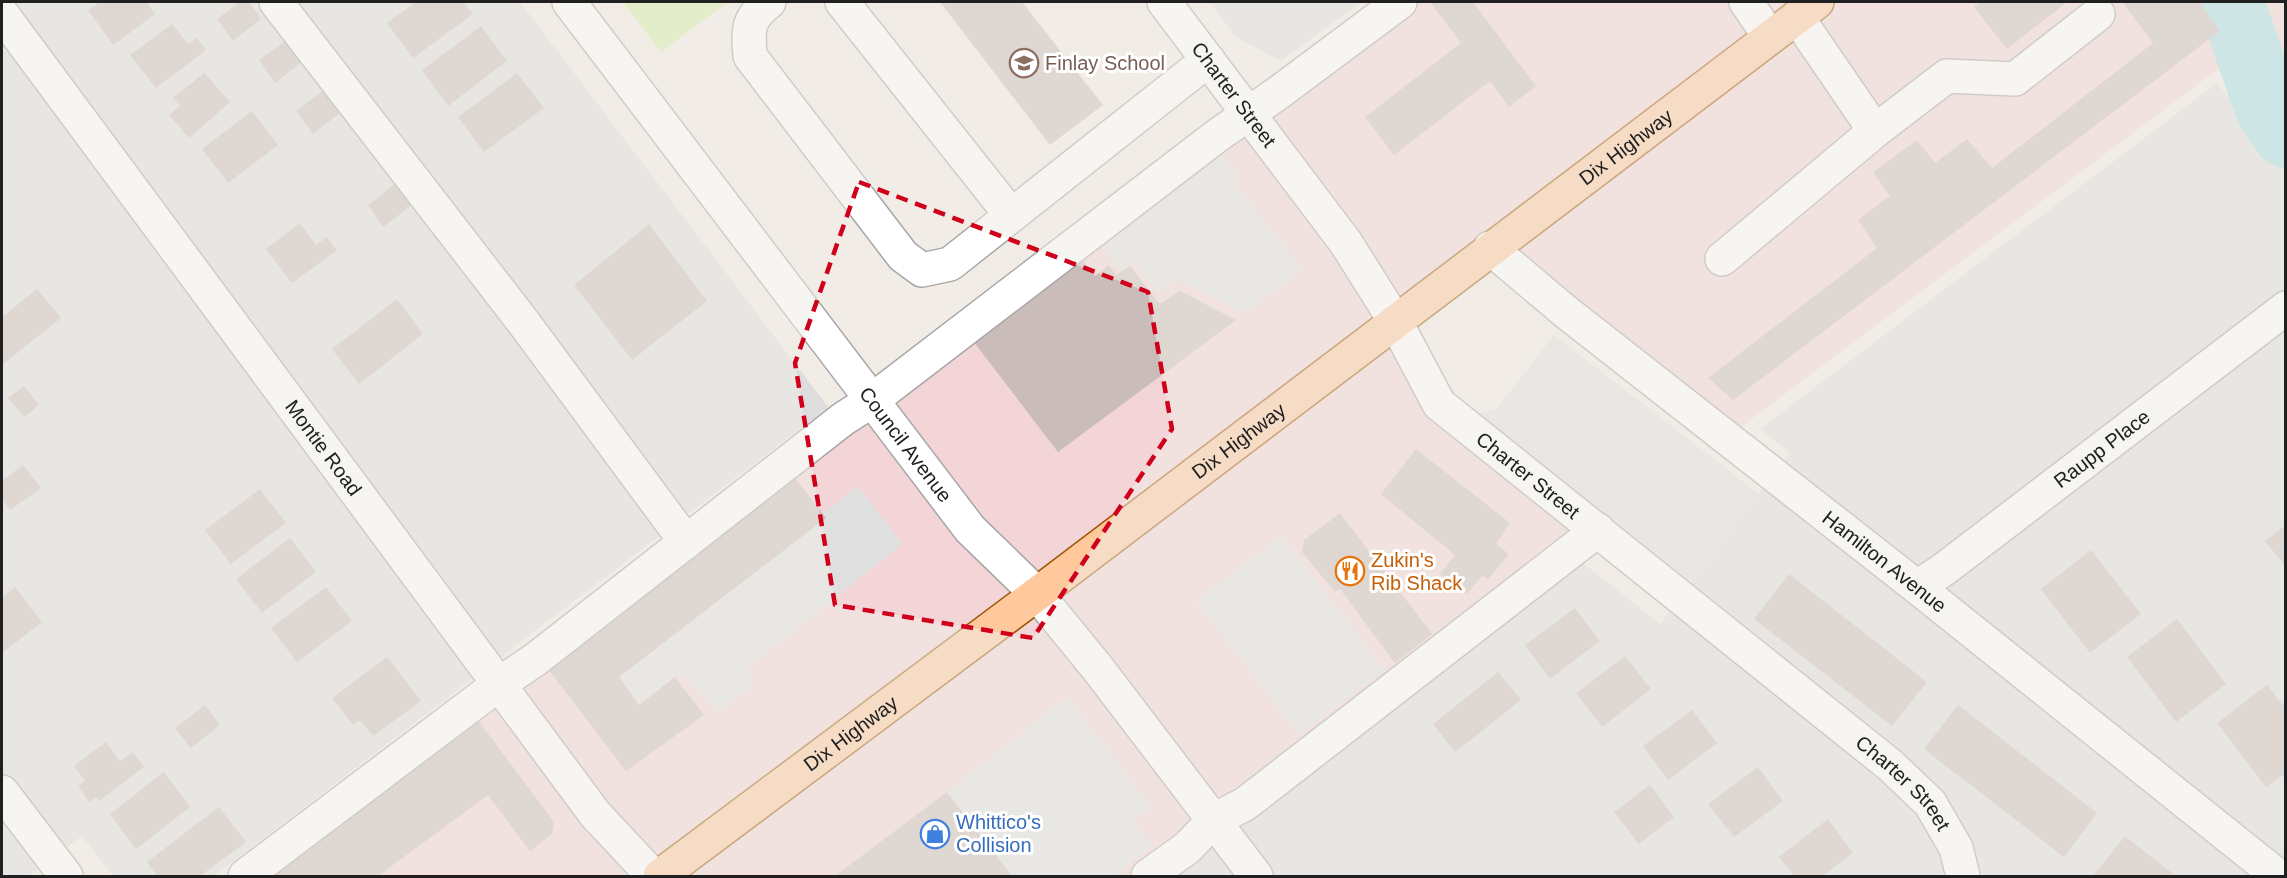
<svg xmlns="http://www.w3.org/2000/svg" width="2287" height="878" font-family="Arial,sans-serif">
  <rect width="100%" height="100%" fill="#f1ece6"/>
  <!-- residential -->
  <g fill="#dedddd">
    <path d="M2,2H520L828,407L214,876H113L82,836L29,876H2Z"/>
    <path d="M1210,2H1361L1281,61L1236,37Z"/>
    <path d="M2217,83L2285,166V876H1167L1583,563L1660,624L1790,453L1760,429Z"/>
  </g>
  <!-- commercial -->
  <path fill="#f3d4d7" d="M1400,2H2285V135L2268,109L2246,48L1726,438L1490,249L1395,321L1439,404L1598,530L1148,876H245Z"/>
  <!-- grass -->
  <path fill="#d4eea9" d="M623,2H728L661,52Z"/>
  <!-- parking -->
  <g fill="#e0e0e0">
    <path d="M1219,152L1238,176L1232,181L1303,270L1244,314L1177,280L1158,292L1134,261L1121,271L1100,244Z"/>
    <path d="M1554,335L1759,494L1691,582L1474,415L1497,408Z"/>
    <path d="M858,486L902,544L747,669L755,684L718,712L683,674L676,679L674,677L639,705L619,677L826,518L823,513Z"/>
    <path d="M1282,536L1385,670L1299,735L1196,601Z"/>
    <path d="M1067,697L1152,807L1133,822L1153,846L1113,876H1012L947,792Z"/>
  </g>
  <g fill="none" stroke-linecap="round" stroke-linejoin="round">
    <!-- river -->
    <path stroke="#a3dce2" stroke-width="66" d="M2231,2L2268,109L2286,135"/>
  </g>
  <!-- building -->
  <g fill="#cabdb9">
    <path d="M100,2H146L155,14L113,45L88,10Z"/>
    <path d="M239,2H249L261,19L233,41L217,19Z"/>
    <path d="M416,2H463L473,14L413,58L387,23Z"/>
    <path d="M940,2H1022L1103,105L1050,145Z"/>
    <path d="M1430,2H1473L1536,86L1509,107L1490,81L1394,155L1365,117L1461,43Z"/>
    <path d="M1981,2H2067L2007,49L1974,7Z"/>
    <path d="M2122,2H2200L2220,31L1733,400L1708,378L1877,248L1858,220L1890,196L1873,172L1917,140L1935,163L1967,139L1992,168L2153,43Z"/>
    <path d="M172,24L188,44L197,38L206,50L156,88L130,55Z"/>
    <path d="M481,26L507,61L448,106L422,70Z"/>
    <path d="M288,39L303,61L275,83L259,60Z"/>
    <path d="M204,73L230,102L189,138L169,115L180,106L173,98Z"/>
    <path d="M517,73L544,108L484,152L458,117Z"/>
    <path d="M325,89L341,112L313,134L296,111Z"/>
    <path d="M252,111L278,145L228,183L202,149Z"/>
    <path d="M396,183L412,205L383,227L368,205Z"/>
    <path d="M300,223L316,245L327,237L337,250L292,283L266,249Z"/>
    <path d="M649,224L707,301L632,360L574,285Z"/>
    <path d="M1082,259L1095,276L1109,265L1116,275L1130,266L1160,304L1180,291L1236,320L1058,452L973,341Z"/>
    <path d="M37,289L61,318L2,365V317Z"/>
    <path d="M397,299L423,334L359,384L332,349Z"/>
    <path d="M24,386L39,405L24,417L8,398Z"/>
    <path d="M1416,449L1510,523L1496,544L1509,554L1488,579L1482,576L1467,594L1440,574L1455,555L1381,494Z"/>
    <path d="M23,465L41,488L10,510L2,498V481Z"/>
    <path d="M795,478L826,518L619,677L639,705L675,677L704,715L626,771L548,669Z"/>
    <path d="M260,489L286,523L231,564L205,530Z"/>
    <path d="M1340,513L1432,634L1395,663L1340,589L1335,592L1302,552L1304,540Z"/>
    <path d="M2286,525V567L2265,541Z"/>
    <path d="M290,538L316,572L262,613L236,579Z"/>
    <path d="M2091,550L2141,614L2090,653L2041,589Z"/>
    <path d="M1789,574L1927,682L1892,726L1754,619Z"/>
    <path d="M15,587L42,622L2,653V598Z"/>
    <path d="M326,587L352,621L297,662L271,628Z"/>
    <path d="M1575,608L1600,641L1550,679L1525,645Z"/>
    <path d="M2177,619L2226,684L2176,722L2127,657Z"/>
    <path d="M1625,656L1651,689L1602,727L1576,693Z"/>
    <path d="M387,657L421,701L373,736L360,720L353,725L332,698Z"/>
    <path d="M1498,672L1521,700L1455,752L1433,724Z"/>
    <path d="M2267,685L2286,709V773L2266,787L2217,723Z"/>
    <path d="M205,705L220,725L191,748L175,728Z"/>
    <path d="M1958,705L2097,813L2064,857L1924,749Z"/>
    <path d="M1692,710L1717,743L1668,780L1643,746Z"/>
    <path d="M478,720L554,822L552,834L530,851L488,795L378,876H268Z"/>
    <path d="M106,742L120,761L133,752L144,767L99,801L96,797L89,802L78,786L85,781L74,766Z"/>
    <path d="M1758,767L1783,801L1734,837L1708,804Z"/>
    <path d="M164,772L190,807L136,849L110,814Z"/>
    <path d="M1650,785L1674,817L1639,844L1614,812Z"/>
    <path d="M947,792L1012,876H835Z"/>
    <path d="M219,807L246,842L200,876H157L147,862Z"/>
    <path d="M1828,819L1853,853L1822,876H1794L1779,857Z"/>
    <path d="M2125,836L2176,876H2093Z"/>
  </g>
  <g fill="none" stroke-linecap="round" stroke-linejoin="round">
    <!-- minor casing -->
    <g stroke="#a7a7a7" stroke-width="36">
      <g id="minor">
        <path d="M276,2L524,323L686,542"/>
        <path id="s1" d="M569,2L970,529L1037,594L1099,670L1256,876"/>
        <path d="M769,2C747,19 748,29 750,56L903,256L922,270L950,264L1208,60"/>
        <path d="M842,2L1011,215"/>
        <path id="s2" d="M1164,2L1346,243L1395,321L1439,404L1890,765L1930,803L1956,848L1963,876"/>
        <path d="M1746,2L1770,37"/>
        <path id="s3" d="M2,14L595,814L653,876"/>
        <path d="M1797,17L1875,131L1947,76L2015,79L2098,14"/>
        <path id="s4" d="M1490,248L1566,312L1917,587L2278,876"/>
        <path d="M1722,259L1875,131"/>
        <path id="s5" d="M1917,587L1943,570L2286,308"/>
        <path d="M2,792L66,876"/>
        <path d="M245,876L499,684L536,659L843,419L871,401L1218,135L1278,93L1400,2"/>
        <path d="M1148,876L1187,848L1214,820L1245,804L1598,530"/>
      </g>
    </g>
    <!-- major casing -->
    <g stroke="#9c5400" stroke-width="36">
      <g id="major">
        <path id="s6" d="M660,876L1037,594L1817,2"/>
      </g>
    </g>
    <!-- minor -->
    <use href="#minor" stroke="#fff" stroke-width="33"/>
    <!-- major -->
    <use href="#major" stroke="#ffc89d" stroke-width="33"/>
  </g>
  <!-- marked area -->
  <path d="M0 0H2287V878H0ZM859,182L1148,292L1172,429L1033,638L835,605L795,363Z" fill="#f1ece6" fill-opacity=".55" fill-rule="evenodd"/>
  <path fill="none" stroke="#d0001b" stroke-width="4.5" stroke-dasharray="12 8" stroke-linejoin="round" d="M859,182L1148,292L1172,429L1033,638L835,605L795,363Z"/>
  <!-- icons -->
  <defs>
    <g id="school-ring" transform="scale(1.5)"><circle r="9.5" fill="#fff" stroke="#8d6e63" stroke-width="1.5"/><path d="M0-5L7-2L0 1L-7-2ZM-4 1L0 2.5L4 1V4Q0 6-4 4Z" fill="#8d6e63"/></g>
    <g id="restaurant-ring" transform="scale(1.5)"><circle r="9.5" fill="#fff" stroke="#e8710a" stroke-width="1.5"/><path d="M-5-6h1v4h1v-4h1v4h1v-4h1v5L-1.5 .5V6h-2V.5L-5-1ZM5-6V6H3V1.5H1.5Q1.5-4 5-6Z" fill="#e8710a"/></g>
    <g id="shop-ring" transform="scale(1.5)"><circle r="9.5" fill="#fff" stroke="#3f7fe0" stroke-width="1.5"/><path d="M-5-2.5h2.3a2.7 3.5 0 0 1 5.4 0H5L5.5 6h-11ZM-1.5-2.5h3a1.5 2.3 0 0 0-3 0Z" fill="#3f7fe0"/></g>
  </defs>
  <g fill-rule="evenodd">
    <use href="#school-ring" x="1024" y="63"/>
    <use href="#restaurant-ring" x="1350" y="571"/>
    <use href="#shop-ring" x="935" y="834"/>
  </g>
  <g text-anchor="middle" stroke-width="6" stroke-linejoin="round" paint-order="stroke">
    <!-- education labels -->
    <g font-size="20" fill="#785e54" stroke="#fff" text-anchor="start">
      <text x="1045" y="70">Finlay School</text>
    </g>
    <!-- street labels -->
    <g font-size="20" fill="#202020" stroke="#fff">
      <text dy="7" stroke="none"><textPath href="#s2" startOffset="116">Charter Street</textPath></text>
      <text dy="7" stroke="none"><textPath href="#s6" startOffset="1210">Dix Highway</textPath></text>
      <text dy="7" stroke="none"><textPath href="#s6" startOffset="724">Dix Highway</textPath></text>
      <text dy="7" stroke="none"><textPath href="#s1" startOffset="556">Council Avenue</textPath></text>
      <text dy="7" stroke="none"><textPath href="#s3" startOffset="540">Montie Road</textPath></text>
      <text dy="7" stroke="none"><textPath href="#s5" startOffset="231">Raupp Place</textPath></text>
      <text dy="7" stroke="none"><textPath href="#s2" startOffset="602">Charter Street</textPath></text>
      <text dy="7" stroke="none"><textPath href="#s4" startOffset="504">Hamilton Avenue</textPath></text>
      <text dy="7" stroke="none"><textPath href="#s6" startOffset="238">Dix Highway</textPath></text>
      <text dy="7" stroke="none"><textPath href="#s2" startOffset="1088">Charter Street</textPath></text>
    </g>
    <!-- food labels -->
    <g font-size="20" fill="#c56008" stroke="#fff" text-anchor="start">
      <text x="1371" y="567">Zukin's<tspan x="1371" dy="23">Rib Shack</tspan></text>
    </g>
    <!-- shop labels -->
    <g font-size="20" fill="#366cbe" stroke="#fff" text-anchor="start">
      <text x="956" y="829">Whittico's<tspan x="956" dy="23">Collision</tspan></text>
    </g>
  </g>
  <!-- border -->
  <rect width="2287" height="878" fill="none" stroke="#202020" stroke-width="6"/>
</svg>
